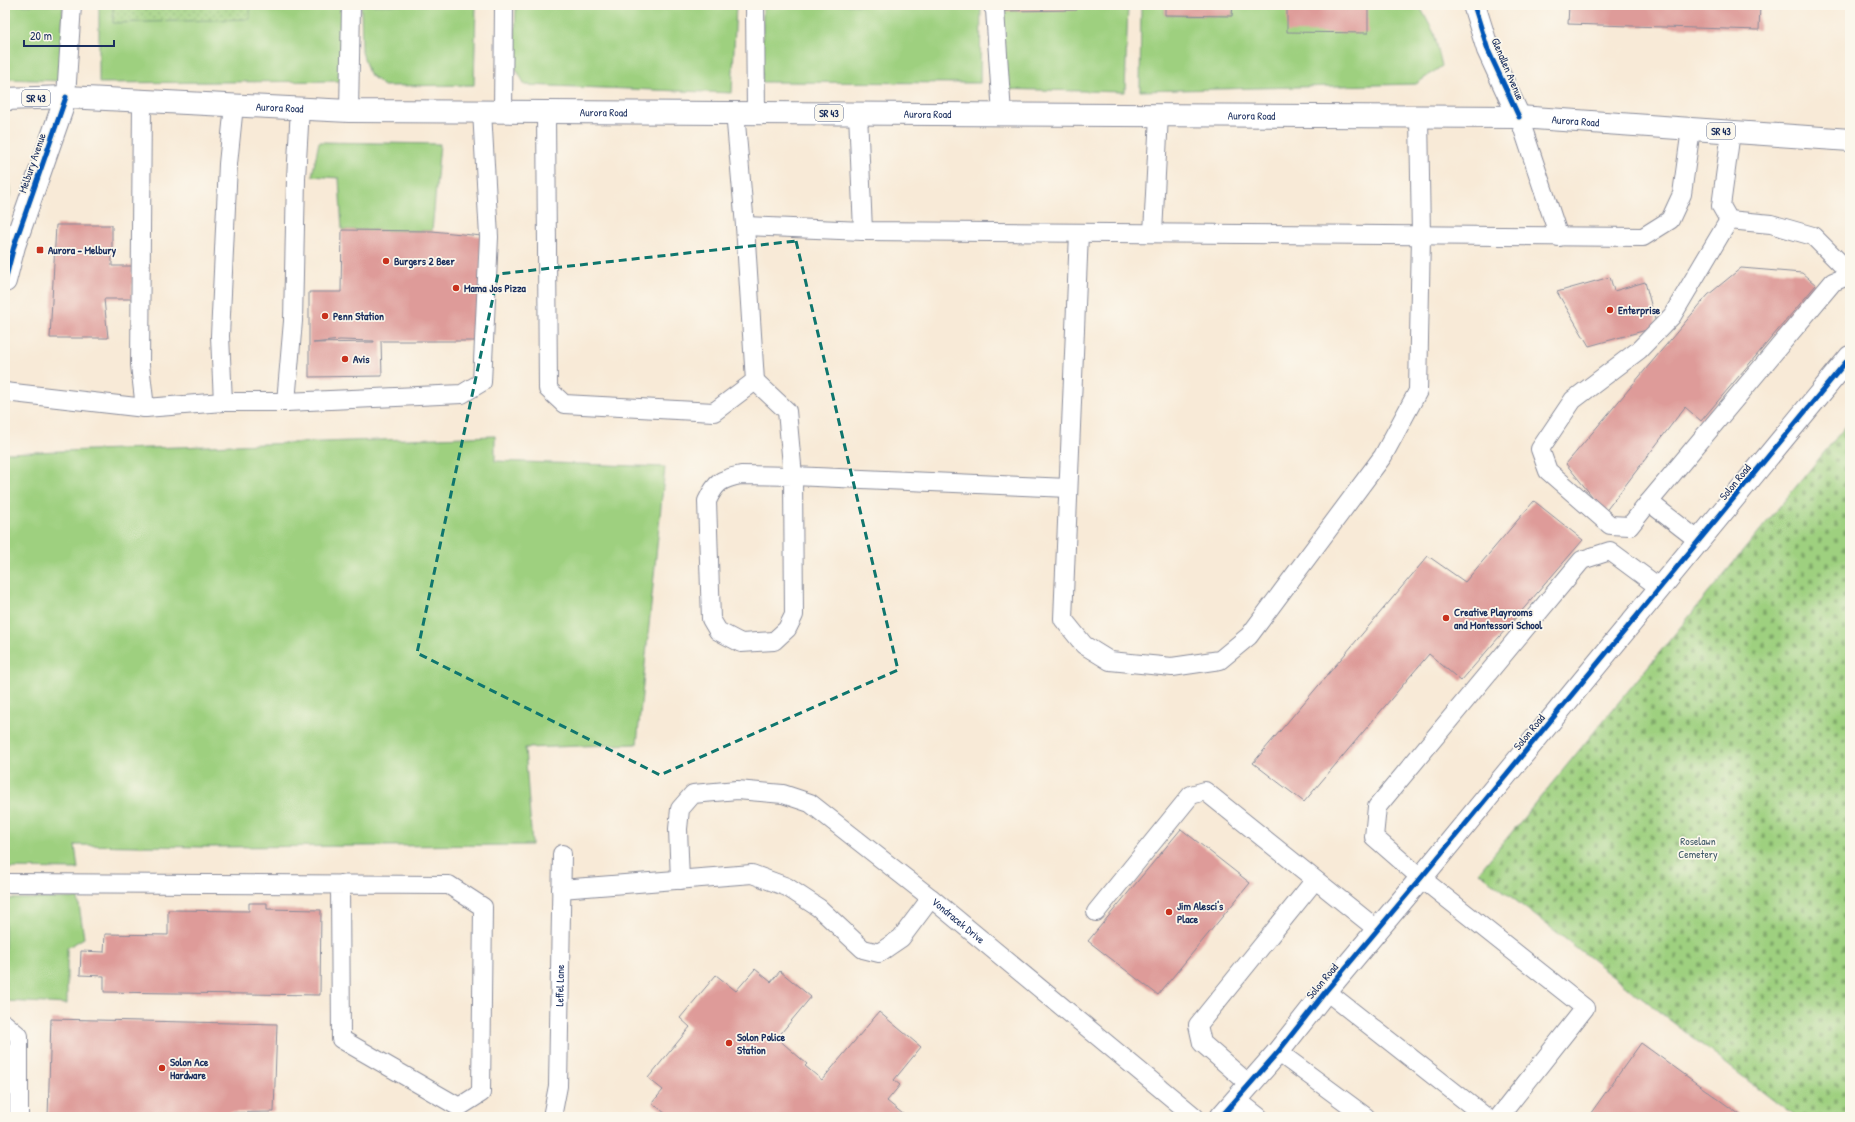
<svg xmlns="http://www.w3.org/2000/svg" width="1855" height="1122" font-family="'Patrick Hand',sans-serif">
  <defs>
    <pattern id="cemetery-stones" width="16" height="16" patternUnits="userSpaceOnUse"><rect width="16" height="16" fill="#9ed07f"/><path d="M2 7V4a2 2 0 0 1 4 0v3zM10 15v-3a2 2 0 0 1 4 0v3z" fill="#80a96b"/></pattern>
    <pattern id="garden-dots" width="8" height="8" patternUnits="userSpaceOnUse"><rect width="8" height="8" fill="#9ed07f"/><path d="M2 2h.1M6 6h.1" fill="none" stroke="#80a96b" stroke-width="1.8" stroke-linecap="round"/></pattern>
  </defs>
  <rect width="100%" height="100%" fill="#fbf7ec"/>
  <filter id="ink" filterUnits="userSpaceOnUse"><feTurbulence type="fractalNoise" baseFrequency=".025" numOctaves="2"/><feDisplacementMap in="SourceGraphic" scale="8" xChannelSelector="R" yChannelSelector="G"/><feConvolveMatrix kernelMatrix="1 2 1 2 8 2 1 2 1" color-interpolation-filters="sRGB"/></filter>
  <filter id="wash" filterUnits="userSpaceOnUse"><feTurbulence type="fractalNoise" baseFrequency=".012" numOctaves="4" result="noise"/><feDisplacementMap in="SourceGraphic" scale="16" xChannelSelector="R" yChannelSelector="G"/><feGaussianBlur stdDeviation="0.9" result="paint"/><feColorMatrix in="noise" values="0 0 0 0 0 0 0 0 0 0 0 0 0 0 0 0 0 1.4 0 .05"/><feComposite in="paint" operator="in"/></filter>
  <g filter="url(#wash)">
    <rect width="100%" height="100%" fill="#f8ead7"/>
    <!-- green -->
    <g fill="#9ed07f" stroke="#5c806e">
      <path d="M5,5H63L61,81L5,79Z"/>
      <path d="M99,5H346V81L99,83Z"/>
      <path d="M361,5H476L474,85L384,86L369,74L362,52Z"/>
      <path d="M516,5H736L732,93L525,85L514,65Z"/>
      <path d="M763,5H981L980,83L762,82Z"/>
      <path d="M1000,5H1128L1125,92L998,89Z"/>
      <path d="M1141,5H1165V15L1232,16V5H1419L1434,33L1442,66L1416,84L1140,91Z"/>
      <path d="M319,142L440,144L432,231L342,230L339,178L312,176Z"/>
      <path d="M5,174L11,191L5,213Z"/>
      <path d="M495,436V461L665,467L637,744L525,748L532,845L205,847L75,845L78,869L5,868V453Z"/>
      <path d="M78,898L84,938L67,948V1004L5,1001V899Z"/>
    </g>
    <!-- cemetery -->
    <path fill="url(#cemetery-stones)" stroke="#5c806e" d="M1850,421V1117H1795L1479,872Z"/>
    <!-- garden -->
    <path fill="url(#garden-dots)" stroke="#5c806e" d="M113,5H250V19L113,23Z"/>
    <g id="blocks">
      <!-- building -->
      <g fill="#de9b99" fill-rule="evenodd">
        <path d="M1004,5H1077V10L1004,11Z"/>
        <path d="M1165,5H1233L1232,16L1165,15Z"/>
        <path d="M1287,5H1368V33L1287,32Z"/>
        <path d="M1569,5H1760L1759,30L1568,24Z"/>
        <path d="M56,225H112V266H133L132,299H104L108,338H50Z"/>
        <path d="M342,230L432,231L482,236L479,341H381L382,376L309,377V292H341ZM340,340L374,341V342L313,343Z"/>
        <path d="M1741,268L1802,273L1816,285L1701,421L1685,407L1605,512L1566,464L1708,295Z"/>
        <path d="M1610,277L1614,291L1645,282L1657,327L1589,346L1557,292Z"/>
        <path d="M1534,501L1583,540L1461,681L1429,654L1304,802L1253,763L1428,556L1465,582Z"/>
        <path d="M1181,829L1250,883L1158,995L1088,941Z"/>
        <path d="M249,903H267V909L321,910L320,995L104,992V976L80,975L81,951L104,952L105,934L168,935V910L249,911Z"/>
        <path d="M755,969L771,982L780,971L811,997L777,1038L807,1064L805,1066L822,1080L879,1012L921,1047L894,1080L900,1085L887,1101L903,1114L901,1117H670L652,1103L663,1090L648,1078L690,1027L680,1018L716,975L736,991Z"/>
        <path d="M51,1019L277,1024L274,1112L215,1113V1117H48Z"/>
        <path d="M1641,1043L1743,1117H1588Z"/>
      </g>
    </g>
  </g>
  <g filter="url(#ink)">
    <use href="#blocks" fill-opacity="0" stroke="#8a8c9a" stroke-width="1"/>
    <g fill="none" stroke-linecap="round" stroke-linejoin="round">
      <!-- lane casing -->
      <g stroke="#8a8c9a" stroke-width="20">
        <g id="lane">
          <path d="M755,5L756,113"/>
          <path d="M992,5L995,10L1002,114"/>
          <path d="M66,97L72,5"/>
          <path d="M142,101L140,365L145,408"/>
          <path d="M234,105L228,164L220,336L223,402H286L293,321L296,178L300,108"/>
          <path d="M349,111L351,5"/>
          <path d="M503,111L504,5"/>
          <path d="M546,111L548,389L564,404L714,412L755,381L745,226L735,112"/>
          <path d="M858,113L863,231"/>
          <path d="M1519,117L1559,237"/>
          <path d="M1731,132L1721,206L1729,220L1771,224L1813,236L1850,273"/>
          <path d="M745,226L863,231L1643,237L1670,220L1682,194L1691,129"/>
          <path d="M1079,233L1063,619L1084,645L1110,661L1172,667L1220,660L1249,636L1383,456L1418,391L1421,236L1419,116"/>
          <path d="M1153,233L1159,115"/>
          <path d="M755,381L787,411L793,476L1068,488"/>
          <path d="M5,392L145,408L223,402"/>
          <path d="M286,402L462,394L482,382L489,237L482,111"/>
          <path d="M741,475L793,476L794,615L787,629L774,641L741,643L718,631L711,619L707,501C716,482 721,479 741,475Z"/>
          <path d="M1649,502L1630,526L1610,525L1548,471L1540,449L1573,400L1639,350L1672,316L1729,220"/>
          <path d="M1699,541L1649,502L1833,282L1850,275"/>
          <path id="s1" d="M680,880L678,829L680,809L693,794L737,790L783,794L810,803L931,898L1195,1117"/>
          <path d="M5,883L449,885L483,907L481,1093L459,1107L341,1039L340,884"/>
          <path d="M561,889L752,874L787,887L819,908L863,949L879,953L901,938L931,898"/>
          <path d="M1096,912L1191,795L1205,791L1378,930"/>
          <path d="M1326,991L1486,1117"/>
          <path d="M5,1024L19,1036V1117"/>
          <path d="M1278,1052L1366,1117"/>
          <path d="M1249,1084L1202,1043L1198,1025L1315,880"/>
          <path d="M1236,1099L1259,1117"/>
          <path id="s2" d="M552,1117L558,1086L562,854"/>
          <path d="M1499,1117L1585,1008L1421,878L1374,837L1377,807L1582,560L1610,551L1660,588"/>
        </g>
      </g>
      <!-- street casing -->
      <g stroke="#8a8c9a" stroke-width="24">
        <g id="street">
          <path d="M1474,5L1488,50L1519,117"/>
          <path d="M5,281L14,246L66,97"/>
        </g>
      </g>
      <!-- secondary casing -->
      <g stroke="#8a8c9a" stroke-width="24">
        <path id="secondary" d="M1221,1117L1278,1052L1326,991L1421,878L1850,357"/>
      </g>
      <!-- primary casing -->
      <g stroke="#8a8c9a" stroke-width="24">
        <g id="primary">
          <path id="s3" d="M5,99L66,97L349,111L1519,117L1850,140"/>
        </g>
      </g>
      <!-- lane -->
      <use href="#lane" stroke="#fff" stroke-width="18"/>
      <!-- street -->
      <use href="#street" stroke="#fff" stroke-width="22"/>
      <!-- secondary -->
      <use href="#secondary" stroke="#fff" stroke-width="22"/>
      <!-- primary -->
      <use href="#primary" stroke="#fff" stroke-width="22"/>
      <!-- cycleway casing -->
      <g stroke="#fbf7ec" stroke-width="8">
        <g id="cycleway">
          <path d="M1474,5L1488,50L1519,117"/>
          <path d="M5,281L14,246L66,97"/>
          <path d="M1221,1117L1278,1052L1326,991L1421,878L1850,357"/>
        </g>
      </g>
      <!-- cycleway -->
      <use href="#cycleway" stroke="#0057b8" stroke-width="5"/>
    </g>
  </g>
  <!-- marked area -->
  <path fill="none" stroke="#0f766e" stroke-width="3" stroke-dasharray="8 5" stroke-linejoin="round" d="M796,241L898,670L660,775L417,653L498,274Z"/>
  <!-- markers -->
  <g fill="#c8321e" stroke="#fbf7ec" stroke-width="1.5">
    <rect x="36" y="246" width="8" height="8" rx="2"/>
    <circle cx="386" cy="261" r="4"/>
    <circle cx="456" cy="288" r="4"/>
    <circle cx="1610" cy="310" r="4"/>
    <circle cx="325" cy="316" r="4"/>
    <circle cx="345" cy="359" r="4"/>
    <circle cx="1446" cy="618" r="4"/>
    <circle cx="1169" cy="912" r="4"/>
    <circle cx="729" cy="1043" r="4"/>
    <circle cx="162" cy="1068" r="4"/>
  </g>
  <g text-anchor="middle" stroke-width="3.5" stroke-linejoin="round" paint-order="stroke">
    <!-- shield labels -->
    <g fill="#fbf7ec" stroke="#5e6b89" stroke-width="1">
      <rect x="22" y="90" width="28" height="16" rx="3"/>
      <rect x="815" y="105" width="28" height="16" rx="3"/>
      <rect x="1707" y="123" width="28" height="16" rx="3"/>
    </g>
    <g font-size="10" font-weight="bold" fill="#1b2f5e">
      <text x="36" y="102">SR 43</text>
      <text x="829" y="117">SR 43</text>
      <text x="1721" y="135">SR 43</text>
    </g>
    <!-- street labels -->
    <g font-size="11" fill="#1b2f5e" stroke="#fbf7ec">
      <text transform="translate(1508 69) rotate(67)" y="4">Glenallen Avenue</text>
      <text dy="4" stroke="none"><textPath href="#s3" startOffset="275">Aurora Road</textPath></text>
      <text dy="4" stroke="none"><textPath href="#s3" startOffset="599">Aurora Road</textPath></text>
      <text dy="4" stroke="none"><textPath href="#s3" startOffset="923">Aurora Road</textPath></text>
      <text dy="4" stroke="none"><textPath href="#s3" startOffset="1247">Aurora Road</textPath></text>
      <text dy="4" stroke="none"><textPath href="#s3" startOffset="1571">Aurora Road</textPath></text>
      <text transform="translate(32 163) rotate(-71)" y="4">Melbury Avenue</text>
      <text transform="translate(1735 482) rotate(-51)" y="4">Solon Road</text>
      <text transform="translate(1529 732) rotate(-51)" y="4">Solon Road</text>
      <text dy="4" stroke="none"><textPath href="#s1" startOffset="399">Vondracek Drive</textPath></text>
      <text transform="translate(1322 981) rotate(-50)" y="4">Solon Road</text>
      <text dy="4" stroke="none"><textPath href="#s2" startOffset="132">Leffel Lane</textPath></text>
    </g>
    <!-- poi labels -->
    <g font-size="11" font-weight="bold" fill="#1b2f5e" stroke="#fbf7ec" text-anchor="start">
      <text x="48" y="254">Aurora - Melbury</text>
      <text x="394" y="265">Burgers 2 Beer</text>
      <text x="464" y="292">Mama Jos Pizza</text>
      <text x="1618" y="314">Enterprise</text>
      <text x="333" y="320">Penn Station</text>
      <text x="353" y="363">Avis</text>
      <text x="1454" y="616">Creative Playrooms<tspan x="1454" dy="13">and Montessori School</tspan></text>
      <text x="1177" y="910">Jim Alesci's<tspan x="1177" dy="13">Place</tspan></text>
      <text x="737" y="1041">Solon Police<tspan x="737" dy="13">Station</tspan></text>
      <text x="170" y="1066">Solon Ace<tspan x="170" dy="13">Hardware</tspan></text>
    </g>
    <!-- park labels -->
    <g font-size="11" fill="#3c5766" stroke="#fbf7ec">
      <text x="1698" y="845">Roselawn<tspan x="1698" dy="13">Cemetery</tspan></text>
    </g>
  </g>
  <!-- margin -->
  <rect width="1855" height="1122" fill="none" stroke="#fbf7ec" stroke-width="20"/>
  <!-- scale -->
  <path d="M24 40v6h90v-6" fill="none" stroke="#1b2f5e" stroke-width="2"/>
  <text x="30" y="40" font-size="12" fill="#1b2f5e" stroke="#fbf7ec" stroke-width="3" paint-order="stroke">20 m</text>
</svg>
